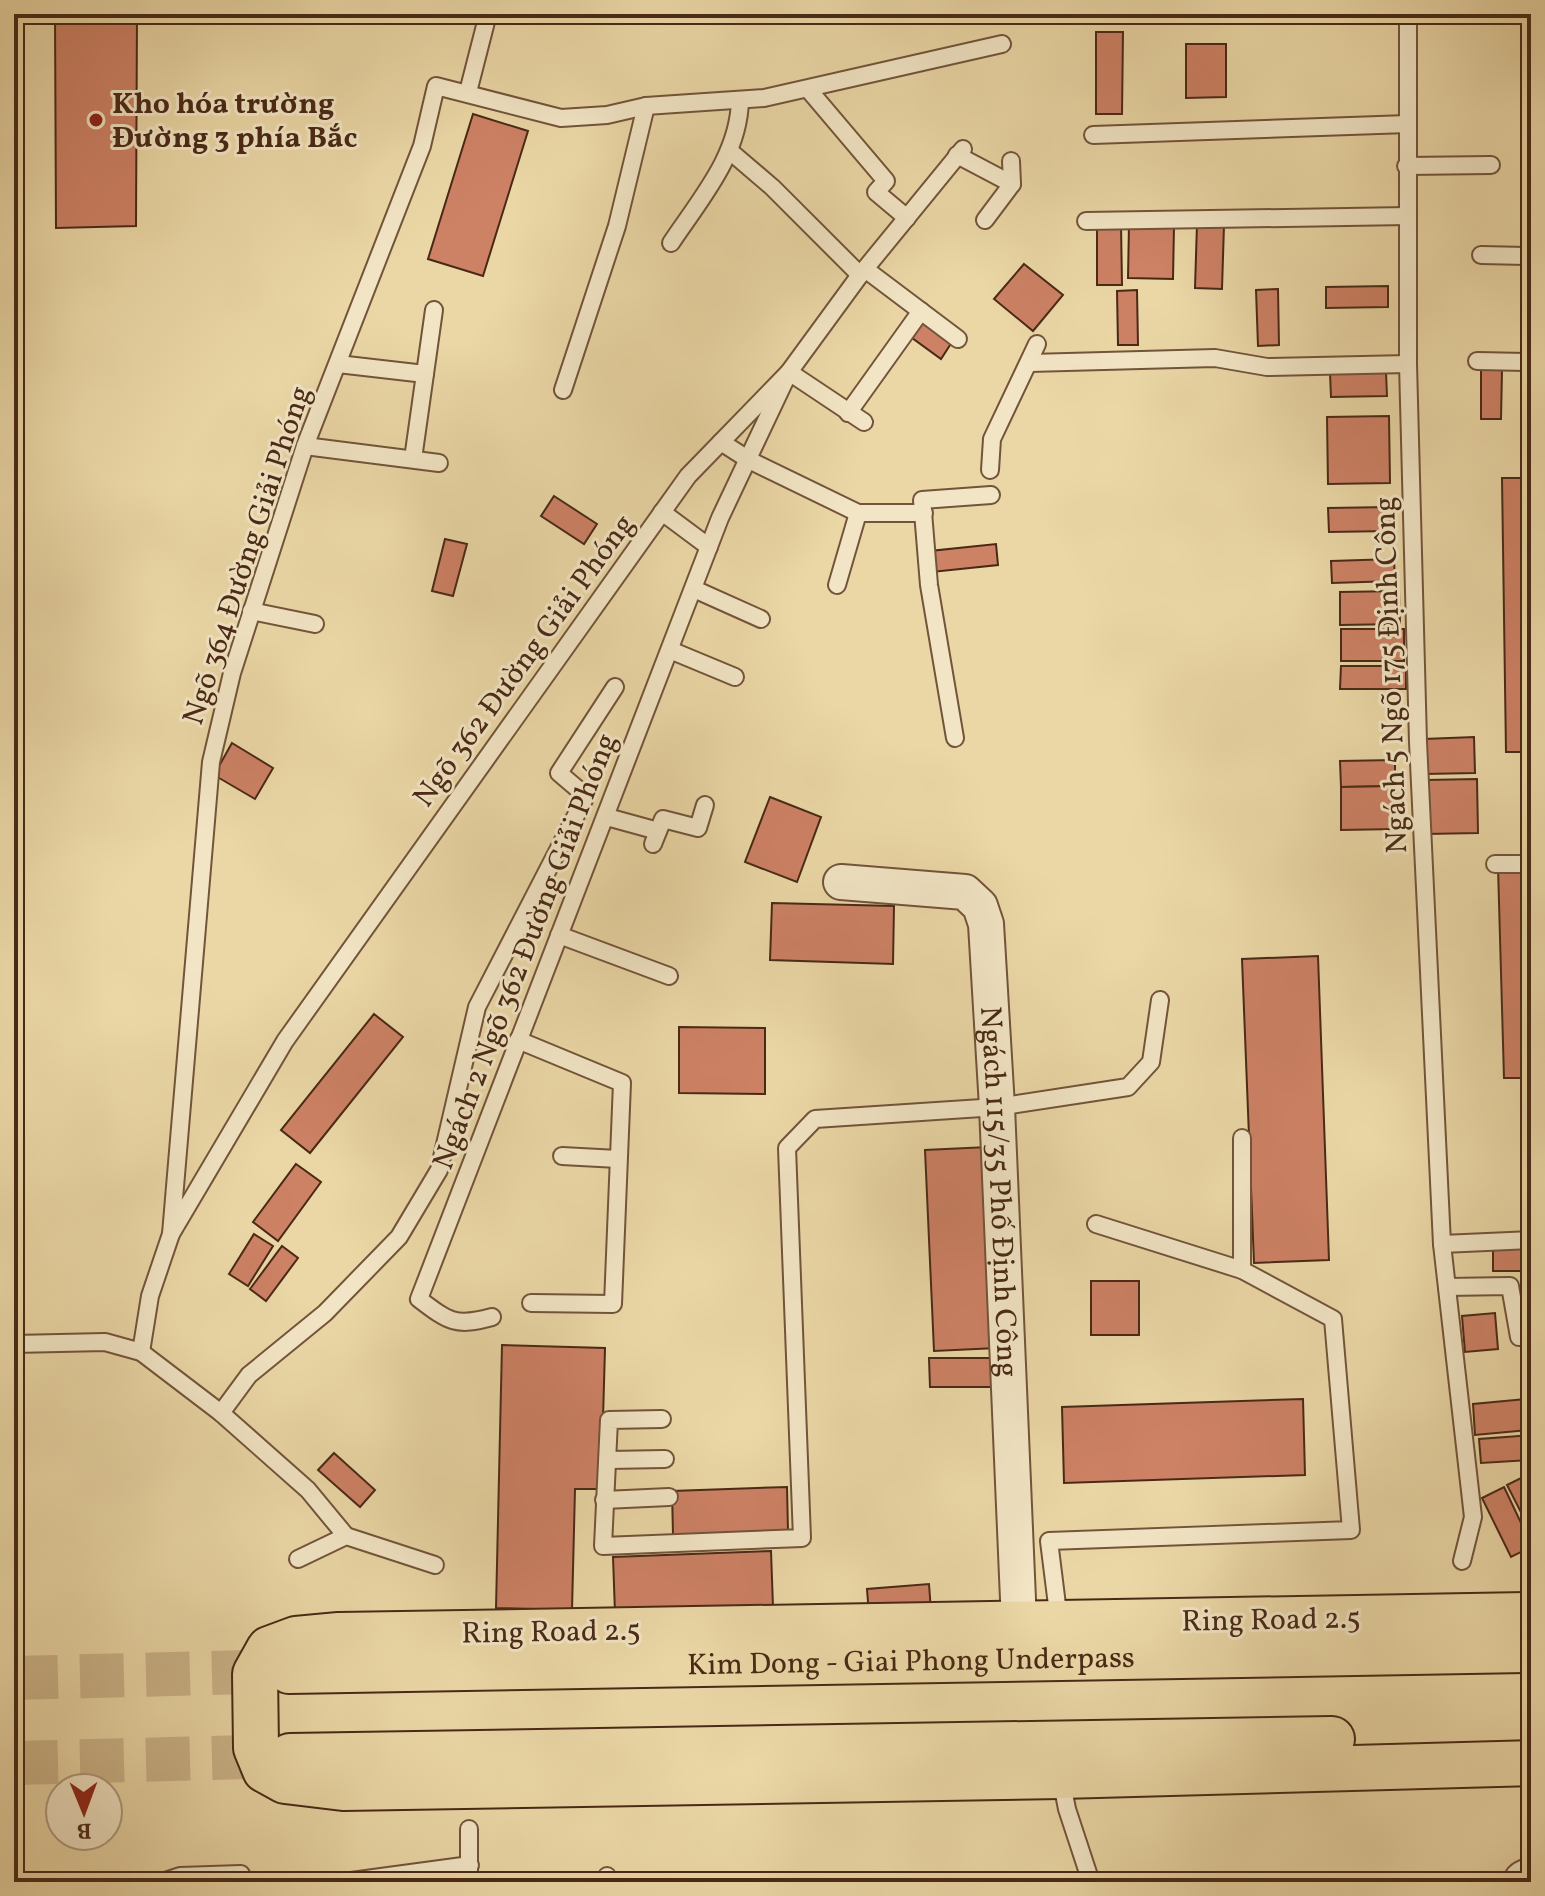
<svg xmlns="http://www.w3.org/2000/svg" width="1545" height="1896" font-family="Vollkorn,serif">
  <rect width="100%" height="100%" fill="#ebd7a6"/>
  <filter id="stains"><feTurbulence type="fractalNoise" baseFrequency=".0025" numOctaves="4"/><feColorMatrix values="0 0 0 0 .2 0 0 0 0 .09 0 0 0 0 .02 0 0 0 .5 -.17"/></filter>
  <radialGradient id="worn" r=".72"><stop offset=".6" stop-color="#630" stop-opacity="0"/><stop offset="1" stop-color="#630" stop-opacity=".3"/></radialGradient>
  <!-- building -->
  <g fill="#cd8165" stroke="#492916" stroke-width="2">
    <path d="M55,14H137L136,226L56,228Z"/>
    <path d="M1096,32H1123L1122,114H1096Z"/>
    <path d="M1186,44H1226V97L1186,98Z"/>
    <path d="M473,114L528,131L483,276L428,259Z"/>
    <path d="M1121,224L1122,285H1097V225Z"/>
    <path d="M1129,224L1174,226L1173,279L1128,278Z"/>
    <path d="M1197,224L1224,225L1222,289L1195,288Z"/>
    <path d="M1024,264L1063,295L1033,331L994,299Z"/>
    <path d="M1388,286V307L1326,308V287Z"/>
    <path d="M1278,289L1279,345L1258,346L1256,290Z"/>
    <path d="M1137,290L1138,345H1118L1117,291Z"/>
    <path d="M920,319L952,342L941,359L908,335Z"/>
    <path d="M1481,370H1502L1501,419H1481Z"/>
    <path d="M1386,372L1387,396L1331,397L1330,373Z"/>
    <path d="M1389,416L1390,483L1328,484L1327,417Z"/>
    <path d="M1502,478H1531V752H1506Z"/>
    <path d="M554,496L597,524L584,544L541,516Z"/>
    <path d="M1390,507V531L1329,532L1328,508Z"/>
    <path d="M445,539L467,544L453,596L432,591Z"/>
    <path d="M996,544L998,565L932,572L930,551Z"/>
    <path d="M1394,559L1395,581L1332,583L1331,561Z"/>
    <path d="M1399,591L1400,624L1340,625V592Z"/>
    <rect x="1341" y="629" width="63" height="32"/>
    <path d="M1341,666H1406V689H1340Z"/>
    <path d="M1474,737L1475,773L1425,774L1424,739Z"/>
    <path d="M232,743L273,768L255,799L214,775Z"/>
    <path d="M1395,760V786L1341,787L1340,761Z"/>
    <path d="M1477,779L1478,833L1426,834L1425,780Z"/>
    <path d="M1395,786L1396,829L1341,830V787Z"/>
    <path d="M770,797L821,817L797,882L745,862Z"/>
    <path d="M1531,866V1078H1504L1498,867Z"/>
    <path d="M772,903L894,906L893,964L770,960Z"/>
    <path d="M1318,956L1329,1260L1254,1263L1242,959Z"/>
    <path d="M374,1014L403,1037L310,1153L281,1130Z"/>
    <path d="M679,1027L765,1028V1094L679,1093Z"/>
    <path d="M988,1147L997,1348L934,1351L925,1150Z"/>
    <path d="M296,1164L321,1182L278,1241L253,1222Z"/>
    <path d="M254,1234L273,1246L248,1286L229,1274Z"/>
    <path d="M282,1246L298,1258L266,1301L250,1289Z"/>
    <rect x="1493" y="1248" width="30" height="23"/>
    <rect x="1091" y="1281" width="48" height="54"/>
    <path d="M1495,1313L1498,1349L1465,1352L1462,1316Z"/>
    <path d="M502,1345L605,1348L601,1489H575L572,1610L496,1608Z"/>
    <path d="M929,1358H991V1387H930Z"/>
    <path d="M1303,1399L1305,1475L1064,1483L1062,1407Z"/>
    <path d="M1526,1399L1529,1430L1475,1435L1473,1404Z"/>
    <path d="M1531,1435V1460L1481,1463L1479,1439Z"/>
    <path d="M334,1453L375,1490L360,1507L318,1470Z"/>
    <path d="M1525,1476L1531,1488L1530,1530L1507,1485Z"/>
    <path d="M787,1487L788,1531L673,1535L672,1491Z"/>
    <path d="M1504,1487L1531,1544V1547L1511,1557L1482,1498Z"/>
    <path d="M771,1551L773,1607L615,1613L613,1557Z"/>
    <path d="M929,1584L931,1611L869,1615L867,1589Z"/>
  </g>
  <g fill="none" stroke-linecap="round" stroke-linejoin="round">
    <!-- primary-tunnel -->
    <g stroke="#cbb489" stroke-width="44" stroke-dasharray="44 22" stroke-linecap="butt">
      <path d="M14,1678L289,1671"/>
      <path d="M14,1763L290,1756"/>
    </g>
    <!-- service casing -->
    <g stroke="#72543a" stroke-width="20">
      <g id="service">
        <path d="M1408,14V364L1418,742L1442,1244L1473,1517L1462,1561"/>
        <path d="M808,89L886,181L876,192L907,218"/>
        <path d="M468,92L488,14"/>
        <path d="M1093,135L1408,124"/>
        <path d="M731,152L772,187L860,275"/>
        <path d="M957,155L1012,184L985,220"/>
        <path d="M1011,161L1012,184"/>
        <path d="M1406,166L1491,165"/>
        <path d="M1086,221L1408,216"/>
        <path d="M671,243C701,198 739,155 740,100"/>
        <path d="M1481,255L1531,256"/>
        <path d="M865,269L958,339"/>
        <path d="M1477,361L1531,362"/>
        <path d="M1030,363L1215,358L1267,367L1408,364"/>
        <path d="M338,364L425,374"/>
        <path d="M563,390L617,226L646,106"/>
        <path d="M848,413L921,311"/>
        <path d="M721,442L749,460L858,513H924"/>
        <path d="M305,446L439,463"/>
        <path d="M413,459L434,310"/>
        <path d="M990,470L992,439L1037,344"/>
        <path d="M662,512L709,547"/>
        <path d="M837,585L858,513"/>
        <path d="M694,589L761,619"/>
        <path d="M251,611L315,624"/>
        <path d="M670,650L735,677"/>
        <path d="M955,738L929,585L922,500L991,495"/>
        <path d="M607,817L658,831"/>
        <path d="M653,844L663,819L698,828L705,805"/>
        <path d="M1495,864H1531"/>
        <path d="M559,935L669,976"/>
        <path d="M518,1040L622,1083L613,1304L531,1303"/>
        <path d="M562,1156L618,1159"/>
        <path d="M171,1234L211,762L232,673L305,446L422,146L436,86L561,118L607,115L646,106L764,98L1002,44"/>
        <path d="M1442,1244L1531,1240"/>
        <path d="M1242,1270V1138"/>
        <path d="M1447,1287L1510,1286L1519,1337H1531"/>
        <path d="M492,1317C456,1327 449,1322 419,1299L720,518L789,372L864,422"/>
        <path d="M14,1344L105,1342L141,1352L150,1296L171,1234L285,1041L688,476L789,372L860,275L963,149"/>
        <path d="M141,1352L221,1413L308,1490L346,1536"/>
        <path d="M221,1413L249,1375L325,1313L399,1237L439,1170L477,1007L586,796L559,773L615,687"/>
        <path d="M662,1419L609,1420L603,1546L802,1538L787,1148L815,1119L997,1107L1128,1087L1151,1062L1160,1000"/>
        <path d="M608,1460L665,1459"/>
        <path d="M604,1500L669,1497"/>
        <path d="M298,1559L346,1536L435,1565"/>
        <path d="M1059,1621L1049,1541L1351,1530L1333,1319L1242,1270L1096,1224"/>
        <path d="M1061,1778L1067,1809L1091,1882"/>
        <path d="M469,1829V1882"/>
        <path d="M607,1876V1882"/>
        <path d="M162,1882L180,1876L241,1874"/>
        <path d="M344,1882L470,1865"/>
      </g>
    </g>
    <!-- minor casing -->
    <g stroke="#72543a" stroke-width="38">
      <g id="minor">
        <path id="s1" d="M841,882L965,892L980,906L986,924L997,1107L1019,1623"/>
      </g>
    </g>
    <!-- tertiary casing -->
    <g stroke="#72543a" stroke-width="46">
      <path id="tertiary" d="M1525,1882L1531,1879"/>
    </g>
    <!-- primary casing -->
    <g stroke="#492916" stroke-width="48">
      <g id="primary">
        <path d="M1531,1615L339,1635L296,1639L269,1649L255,1674L256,1748L265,1770L285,1781L343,1788L1061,1776L1531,1763"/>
        <path id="s2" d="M289,1671L1531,1650"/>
        <path d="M290,1756L1332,1739"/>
      </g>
    </g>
    <!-- service -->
    <use href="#service" stroke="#f2e5c5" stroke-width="16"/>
    <!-- minor -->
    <use href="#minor" stroke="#f2e5c5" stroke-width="34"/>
    <!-- tertiary -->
    <use href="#tertiary" stroke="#f2e5c5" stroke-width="42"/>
    <!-- primary -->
    <use href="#primary" stroke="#ebd7a6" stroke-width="44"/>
  </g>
  <!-- markers -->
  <circle fill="#8f2418" stroke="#f2e5c5" stroke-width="3" cx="96" cy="120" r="8"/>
  <g text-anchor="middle" stroke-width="6" stroke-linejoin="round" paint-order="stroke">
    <!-- poi labels -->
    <g font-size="30" font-weight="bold" fill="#492916" stroke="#f2e5c5" text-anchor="start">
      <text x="112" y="113">Kho hóa trường<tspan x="112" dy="34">Đường 3 phía Bắc</tspan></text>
    </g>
    <!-- street labels -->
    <g font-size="30" fill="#492916" stroke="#f2e5c5">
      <text transform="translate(246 555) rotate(-72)" y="10">Ngõ 364 Đường Giải Phóng</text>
      <text transform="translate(523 660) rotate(-54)" y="10">Ngõ 362 Đường Giải Phóng</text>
      <text transform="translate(1390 675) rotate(-92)" y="10">Ngách 5 Ngõ 175 Định Công</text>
      <text transform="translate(524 951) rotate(-69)" y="10">Ngách 2 Ngõ 362 Đường Giải Phóng</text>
      <text dy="10" stroke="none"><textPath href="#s1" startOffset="432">Ngách 115/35 Phố Định Công</textPath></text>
      <text transform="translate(1271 1619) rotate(-1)" y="10">Ring Road 2.5</text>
      <text transform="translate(551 1631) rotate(-1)" y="10">Ring Road 2.5</text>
      <text dy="10" stroke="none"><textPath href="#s2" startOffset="622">Kim Dong - Giai Phong Underpass</textPath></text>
    </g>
  </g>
  <!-- margin -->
  <rect width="1545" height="1896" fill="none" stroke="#ebd7a6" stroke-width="48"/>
  <rect x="16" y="16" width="1513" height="1864" fill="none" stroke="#492916" stroke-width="4"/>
  <rect x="24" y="24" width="1497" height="1848" fill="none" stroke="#492916" stroke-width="2"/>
  <!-- north arrow -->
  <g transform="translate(84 1812) rotate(179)"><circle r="38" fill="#f2e5c5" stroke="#ae9a7f" stroke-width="2"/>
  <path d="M0-6L14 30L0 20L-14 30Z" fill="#8f2418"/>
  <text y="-12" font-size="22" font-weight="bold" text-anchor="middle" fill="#492916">B</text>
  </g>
  <rect width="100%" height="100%" filter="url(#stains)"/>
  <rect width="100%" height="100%" fill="url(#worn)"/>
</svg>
